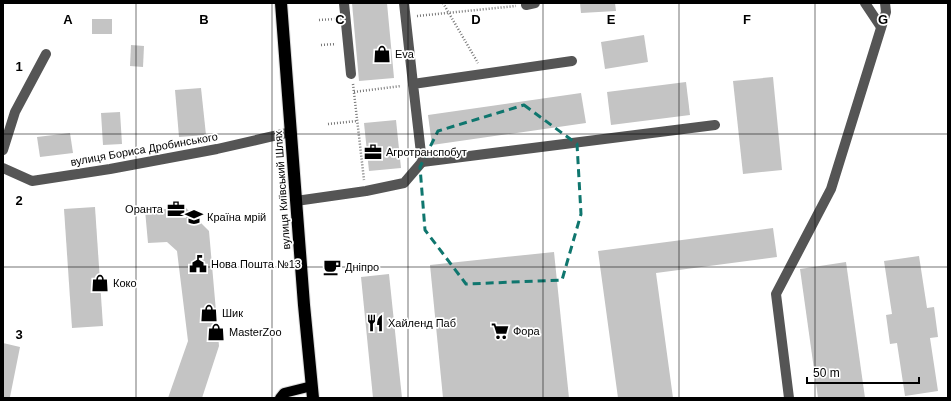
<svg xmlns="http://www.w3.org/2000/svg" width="951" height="401" font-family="Arial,sans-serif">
  <rect width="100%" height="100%" fill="#fff"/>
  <!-- building -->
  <g fill="#c4c4c4">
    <path d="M352,3H387L394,78L359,81Z"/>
    <path d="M580,3H615L616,11L581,13Z"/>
    <rect x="92" y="19" width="20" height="15"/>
    <path d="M644,35L648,62L605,69L601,42Z"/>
    <path d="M131,45L144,46L143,67L130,66Z"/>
    <path d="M773,77L782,170L743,174L733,81Z"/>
    <path d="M686,82L690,115L611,125L607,92Z"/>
    <path d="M201,88L206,135L179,137L175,90Z"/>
    <path d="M581,93L586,123L432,145L428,115Z"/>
    <path d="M120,112L122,144L103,145L101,113Z"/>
    <path d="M396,120L401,168L369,171L364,123Z"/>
    <path d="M70,133L73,153L40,157L37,137Z"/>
    <path d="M95,207L103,326L72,328L64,209Z"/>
    <path d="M186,208L209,231L219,346L202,398H168L188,341L177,251L167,242L148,243L145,210Z"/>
    <path d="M773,228L777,257L656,273L673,398H618L598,251Z"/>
    <path d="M554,252L569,398H443L430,265Z"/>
    <path d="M919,256L927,308L934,307L938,337L930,338L938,391L905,396L897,343L890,344L886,315L892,314L884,261Z"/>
    <path d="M846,262L865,398H818L800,269Z"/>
    <path d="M389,274L402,398H373L361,277Z"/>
    <path d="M3,343L20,347L10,397L12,398H3Z"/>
  </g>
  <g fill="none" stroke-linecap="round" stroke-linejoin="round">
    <!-- major casing -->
    <g stroke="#dbdbdb" stroke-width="12">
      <path id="major" d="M280,398L284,393L312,386"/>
    </g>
    <!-- highway casing -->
    <g stroke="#dbdbdb" stroke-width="14">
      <path id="highway" d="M281,3L304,305L313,398"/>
    </g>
    <!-- path -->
    <g stroke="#777" stroke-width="2.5" stroke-dasharray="1 2" stroke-linecap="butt">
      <path d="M443,3L478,63"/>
      <path d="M417,16L516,6"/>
      <path d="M319,20L335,19"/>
      <path d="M321,45L336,44"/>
      <path d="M353,84L364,180"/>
      <path d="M354,92L401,86"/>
      <path d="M328,124L357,121"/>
    </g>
    <!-- minor -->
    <g stroke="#555" stroke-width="10">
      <path d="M344,3L351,74"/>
      <path d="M404,3L413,84"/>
      <path d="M865,3L881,27"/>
      <path d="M526,5L535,3"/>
      <path d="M3,150L15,112L46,54"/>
      <path d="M422,162L715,125"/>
      <path d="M3,168L32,181L110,169L217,149L291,132"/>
      <path d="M296,201L366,191L404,183L422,162L413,84L572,61"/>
      <path d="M789,398L776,294L831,189L886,12L885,3"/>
    </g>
    <!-- major -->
    <use href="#major" stroke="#000" stroke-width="10"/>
    <!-- highway -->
    <use href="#highway" stroke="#000" stroke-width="12"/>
  </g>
  <!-- marked area -->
  <path fill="none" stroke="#0f766e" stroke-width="3" stroke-dasharray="8 5" stroke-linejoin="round" d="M524,105L577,144L581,214L562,280L466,284L425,230L420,167L438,131Z"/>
  <!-- grid -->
  <path fill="none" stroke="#000" stroke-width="1" stroke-opacity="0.55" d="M136,3V398M272,3V398M408,3V398M543,3V398M679,3V398M815,3V398M3,134H948M3,267H948"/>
  <!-- icons -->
  <defs>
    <g id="shop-bare" transform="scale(1.38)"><path d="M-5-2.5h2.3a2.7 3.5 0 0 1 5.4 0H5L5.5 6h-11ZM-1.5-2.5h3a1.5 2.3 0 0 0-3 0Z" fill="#000" stroke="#fff" stroke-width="2.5" paint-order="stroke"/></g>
    <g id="office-bare" transform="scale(1.38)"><path d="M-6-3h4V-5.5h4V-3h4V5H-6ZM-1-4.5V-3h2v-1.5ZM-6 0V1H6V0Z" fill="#000" stroke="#fff" stroke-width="2.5" paint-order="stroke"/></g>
    <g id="school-bare" transform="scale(1.38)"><path d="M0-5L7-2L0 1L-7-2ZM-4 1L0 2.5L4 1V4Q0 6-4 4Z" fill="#000" stroke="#fff" stroke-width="2.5" paint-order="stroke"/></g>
    <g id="civic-bare" transform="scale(1.38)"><path d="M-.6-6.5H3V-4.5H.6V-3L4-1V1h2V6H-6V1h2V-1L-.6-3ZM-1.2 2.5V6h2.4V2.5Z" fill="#000" stroke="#fff" stroke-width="2.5" paint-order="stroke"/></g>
    <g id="cafe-bare" transform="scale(1.38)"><path d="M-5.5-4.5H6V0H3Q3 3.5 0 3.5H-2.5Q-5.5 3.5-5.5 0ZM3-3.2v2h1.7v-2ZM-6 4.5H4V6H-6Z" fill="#000" stroke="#fff" stroke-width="2.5" paint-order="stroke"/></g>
    <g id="restaurant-bare" transform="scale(1.38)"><path d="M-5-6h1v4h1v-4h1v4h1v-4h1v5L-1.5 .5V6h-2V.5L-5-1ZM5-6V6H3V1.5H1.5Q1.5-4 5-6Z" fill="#000" stroke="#fff" stroke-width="2.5" paint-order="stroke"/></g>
    <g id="supermarket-bare" transform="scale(1.38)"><path d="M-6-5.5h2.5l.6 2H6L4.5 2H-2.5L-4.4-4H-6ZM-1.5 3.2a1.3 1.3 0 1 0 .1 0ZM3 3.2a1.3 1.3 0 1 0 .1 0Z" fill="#000" stroke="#fff" stroke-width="2.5" paint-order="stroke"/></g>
  </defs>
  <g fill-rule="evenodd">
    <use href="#shop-bare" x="382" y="54"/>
    <use href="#office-bare" x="373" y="152"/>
    <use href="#office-bare" x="176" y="209"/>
    <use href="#school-bare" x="194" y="217"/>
    <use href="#civic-bare" x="198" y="264"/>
    <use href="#cafe-bare" x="332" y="267"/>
    <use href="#shop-bare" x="100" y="283"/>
    <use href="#shop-bare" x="209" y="313"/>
    <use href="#restaurant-bare" x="375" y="323"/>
    <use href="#supermarket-bare" x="500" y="331"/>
    <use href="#shop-bare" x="216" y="332"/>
  </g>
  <g text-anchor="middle" stroke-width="3.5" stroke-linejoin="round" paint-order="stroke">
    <!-- poi labels -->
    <g font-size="11" fill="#000" stroke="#fff" text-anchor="start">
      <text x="395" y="58">Eva</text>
      <text x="386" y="156">Агротранспобут</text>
      <text x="163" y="213" text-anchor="end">Оранта</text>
      <text x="207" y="221">Країна мрій</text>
      <text x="211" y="268">Нова Пошта №13</text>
      <text x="345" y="271">Дніпро</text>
      <text x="113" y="287">Коко</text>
      <text x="222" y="317">Шик</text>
      <text x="388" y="327">Хайленд Паб</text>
      <text x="513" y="335">Фора</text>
      <text x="229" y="336">MasterZoo</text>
    </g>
    <!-- street labels -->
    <g font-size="11" fill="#000" stroke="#fff">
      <text transform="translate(144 149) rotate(-10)" y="4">вулиця Бориса Дробинського</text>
      <text transform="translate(282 190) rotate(-94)" y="4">вулиця Київський Шлях</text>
    </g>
  </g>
  <g font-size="13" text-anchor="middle" font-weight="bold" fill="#000" stroke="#fff" stroke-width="3.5" stroke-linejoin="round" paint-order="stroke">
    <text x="68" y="24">A</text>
    <text x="204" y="24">B</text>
    <text x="340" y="24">C</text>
    <text x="476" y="24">D</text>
    <text x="611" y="24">E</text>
    <text x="747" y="24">F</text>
    <text x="883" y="24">G</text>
    <text x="19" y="71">1</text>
    <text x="19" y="205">2</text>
    <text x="19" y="339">3</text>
  </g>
  <!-- border -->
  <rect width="951" height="401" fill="none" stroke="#000000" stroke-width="8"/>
  <!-- scale -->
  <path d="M807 377v6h112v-6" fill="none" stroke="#000000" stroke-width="2"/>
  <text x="813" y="377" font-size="12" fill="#000000" stroke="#ffffff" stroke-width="3" paint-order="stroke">50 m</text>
</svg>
